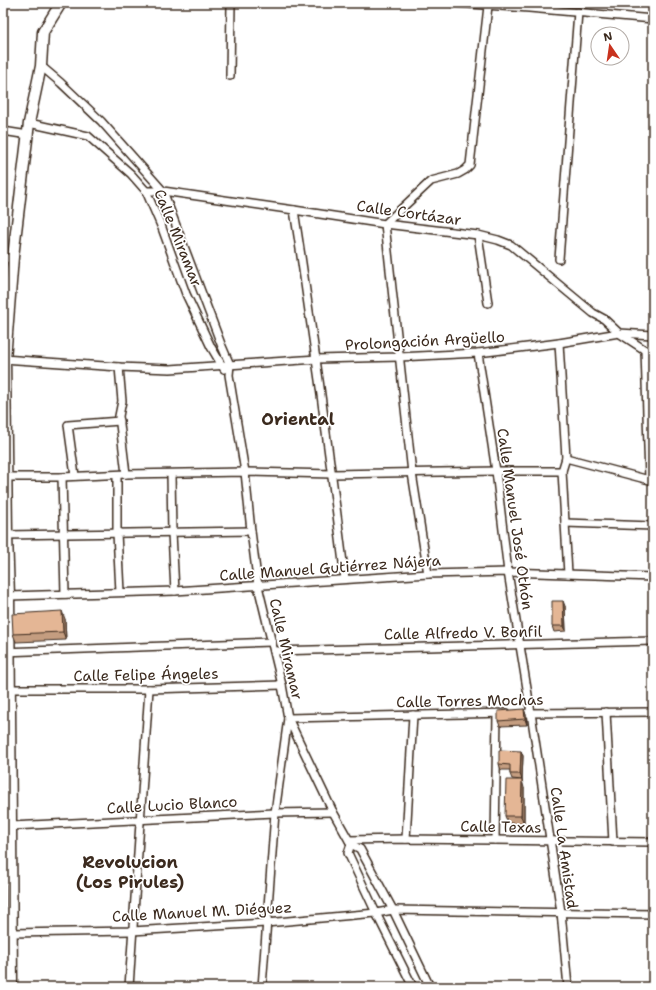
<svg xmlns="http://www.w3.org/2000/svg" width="656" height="990" font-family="'Shantell Sans',sans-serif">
  <rect width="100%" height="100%" fill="#fff"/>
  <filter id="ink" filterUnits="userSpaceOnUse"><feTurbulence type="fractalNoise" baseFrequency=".025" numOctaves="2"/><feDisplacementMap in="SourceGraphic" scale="8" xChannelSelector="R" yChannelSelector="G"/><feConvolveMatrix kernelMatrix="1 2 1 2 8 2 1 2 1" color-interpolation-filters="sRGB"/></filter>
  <g filter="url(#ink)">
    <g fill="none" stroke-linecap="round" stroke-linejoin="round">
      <!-- street casing -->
      <g stroke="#3b2a1e" stroke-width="10">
        <g id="street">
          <path d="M453,3L529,8L653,19"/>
          <path d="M41,66L61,83L101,121L163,191L221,344L230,365L229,375L245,472L251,531L258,586L282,685L288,718L333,812L351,844L360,849L393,910L430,987"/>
          <path d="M230,76L231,3"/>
          <path d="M29,123L88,136L131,174L146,191L162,228L186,294L211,347L224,369"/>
          <path d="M3,131L28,135"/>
          <path d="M146,191H163L294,210L385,224L478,235L498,240L511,245L593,313L604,319L619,333L645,350L653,358"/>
          <path d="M294,210C313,333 330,456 345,579"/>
          <path d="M478,235L488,303"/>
          <path d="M3,259L13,257"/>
          <path d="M559,259L578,12"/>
          <path d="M559,343L566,458L562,471L568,574"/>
          <path d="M645,350L649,479"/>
          <path d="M478,353L496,471L508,572L531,713L561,912L568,987"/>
          <path d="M3,359L119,367L170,369L317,359L399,357L478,353L559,343L619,333L653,335"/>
          <path d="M119,367L122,401L119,416L126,474"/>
          <path d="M566,458L653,481"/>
          <path d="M171,474L172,533L175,591"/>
          <path d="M117,475V533L120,592"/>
          <path d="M75,476L68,425L120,421"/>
          <path d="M6,477H62L126,474L245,472L332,474L496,471H562"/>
          <path d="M62,477L65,594"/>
          <path d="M565,523L653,526"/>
          <path d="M7,535L251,531"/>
          <path d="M428,574L412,473L385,224L431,181L458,174L465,170L470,165L488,6"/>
          <path d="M9,596L175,591L428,574L508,572L653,577"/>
          <path d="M274,651L653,641"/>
          <path d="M3,652L272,642"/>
          <path d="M9,689H149L282,685"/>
          <path d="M606,712L613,842"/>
          <path d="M527,713L653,712"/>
          <path d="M11,826L275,813L333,812"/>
          <path d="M406,839L413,715"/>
          <path d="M349,840L406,839L653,842"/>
          <path d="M495,840L497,714"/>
          <path d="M351,844L348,853L376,913L413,987"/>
          <path d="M3,916L11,924"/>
          <path d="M11,933L132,931L266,923L376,913L393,910L653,914"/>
          <path d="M129,987L149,689"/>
          <path d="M262,987L275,813L288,718L507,713"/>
        </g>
      </g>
      <!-- secondary casing -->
      <g stroke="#3b2a1e" stroke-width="13">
        <path id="secondary" d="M12,987L11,826L9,596L7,535L5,359L13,257L29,123L41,66L43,32L61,3"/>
      </g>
      <!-- street -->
      <use href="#street" stroke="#fff" stroke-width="7"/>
      <!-- secondary -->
      <use href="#secondary" stroke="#fff" stroke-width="10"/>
    </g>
    <!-- wall -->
    <g fill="#c49d80" stroke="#3b2a1e">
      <path d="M565,606L566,631L554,632L552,626Z"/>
      <path d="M65,619L66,640L16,642L13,634Z"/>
      <path d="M524,709L526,715L527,725L500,726L498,721Z"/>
      <path d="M521,751L523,756L522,780L512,779L510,774V770H501L499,764Z"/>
      <path d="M524,788V824L508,823L505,816Z"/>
    </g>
    <!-- shaded-wall -->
    <g fill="#a07f68" stroke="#3b2a1e">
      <path d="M563,601L565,606L566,631L564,626Z"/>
      <path d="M62,611L65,619L66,640L63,632Z"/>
      <path d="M524,709L526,715L527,725L525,719Z"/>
      <path d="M521,751L523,756L522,780L520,774Z"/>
      <path d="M522,780L524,788V824L521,816Z"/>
      <path d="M3,939L4,941L3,973Z"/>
    </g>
    <!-- building -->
    <g fill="#e4b695" stroke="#3b2a1e">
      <path d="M552,601H563L564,626H552Z"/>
      <path d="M62,611L63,632L13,634L12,614Z"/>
      <path d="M524,709L525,719L498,721V711Z"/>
      <path d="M499,750L521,751L520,774H510V765L499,764Z"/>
      <path d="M506,780H522L521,816H505Z"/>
    </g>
  </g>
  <g text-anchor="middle" stroke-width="3.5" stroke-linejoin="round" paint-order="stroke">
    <!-- street labels -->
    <g font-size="15" fill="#3b2a1e" stroke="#fff">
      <text transform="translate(409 213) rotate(8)" y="5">Calle Cortázar</text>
      <text transform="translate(178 238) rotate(68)" y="5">Calle Miramar</text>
      <text transform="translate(425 341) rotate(-3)" y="5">Prolongación Argüello</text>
      <text transform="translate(515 519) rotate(82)" y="5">Calle Manuel José Othón</text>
      <text transform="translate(330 568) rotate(-4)" y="5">Calle Manuel Gutiérrez Nájera</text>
      <text transform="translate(463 633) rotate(-1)" y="5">Calle Alfredo V. Bonfil</text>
      <text transform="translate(286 649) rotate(77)" y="5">Calle Miramar</text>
      <text transform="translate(146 675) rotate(-1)" y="5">Calle Felipe Ángeles</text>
      <text transform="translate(470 701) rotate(-1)" y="5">Calle Torres Mochas</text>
      <text transform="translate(172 805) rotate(-3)" y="5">Calle Lucio Blanco</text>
      <text transform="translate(501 827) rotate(1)" y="5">Calle Texas</text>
      <text transform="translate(564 848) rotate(82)" y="5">Calle La Amistad</text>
      <text transform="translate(202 912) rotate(-3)" y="5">Calle Manuel M. Diéguez</text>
    </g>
    <!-- quarter labels -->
    <g font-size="17" font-weight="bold" fill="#3b2a1e" stroke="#fff">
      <text x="298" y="425">Oriental</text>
      <text x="130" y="868">Revolucion<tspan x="130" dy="20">(Los Pirules)</tspan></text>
    </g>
  </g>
  <!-- margin -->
  <rect width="656" height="990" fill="none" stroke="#fff" stroke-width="16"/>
  <rect x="8" y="8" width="640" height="974" fill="none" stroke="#3b2a1e" stroke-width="1.5" filter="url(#ink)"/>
  <!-- north arrow -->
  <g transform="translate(610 46) rotate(347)"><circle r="19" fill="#ffffff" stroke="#b1aaa5"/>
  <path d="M0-3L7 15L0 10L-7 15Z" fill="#c8321e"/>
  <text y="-6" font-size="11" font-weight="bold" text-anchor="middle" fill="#3b2a1e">N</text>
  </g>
</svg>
